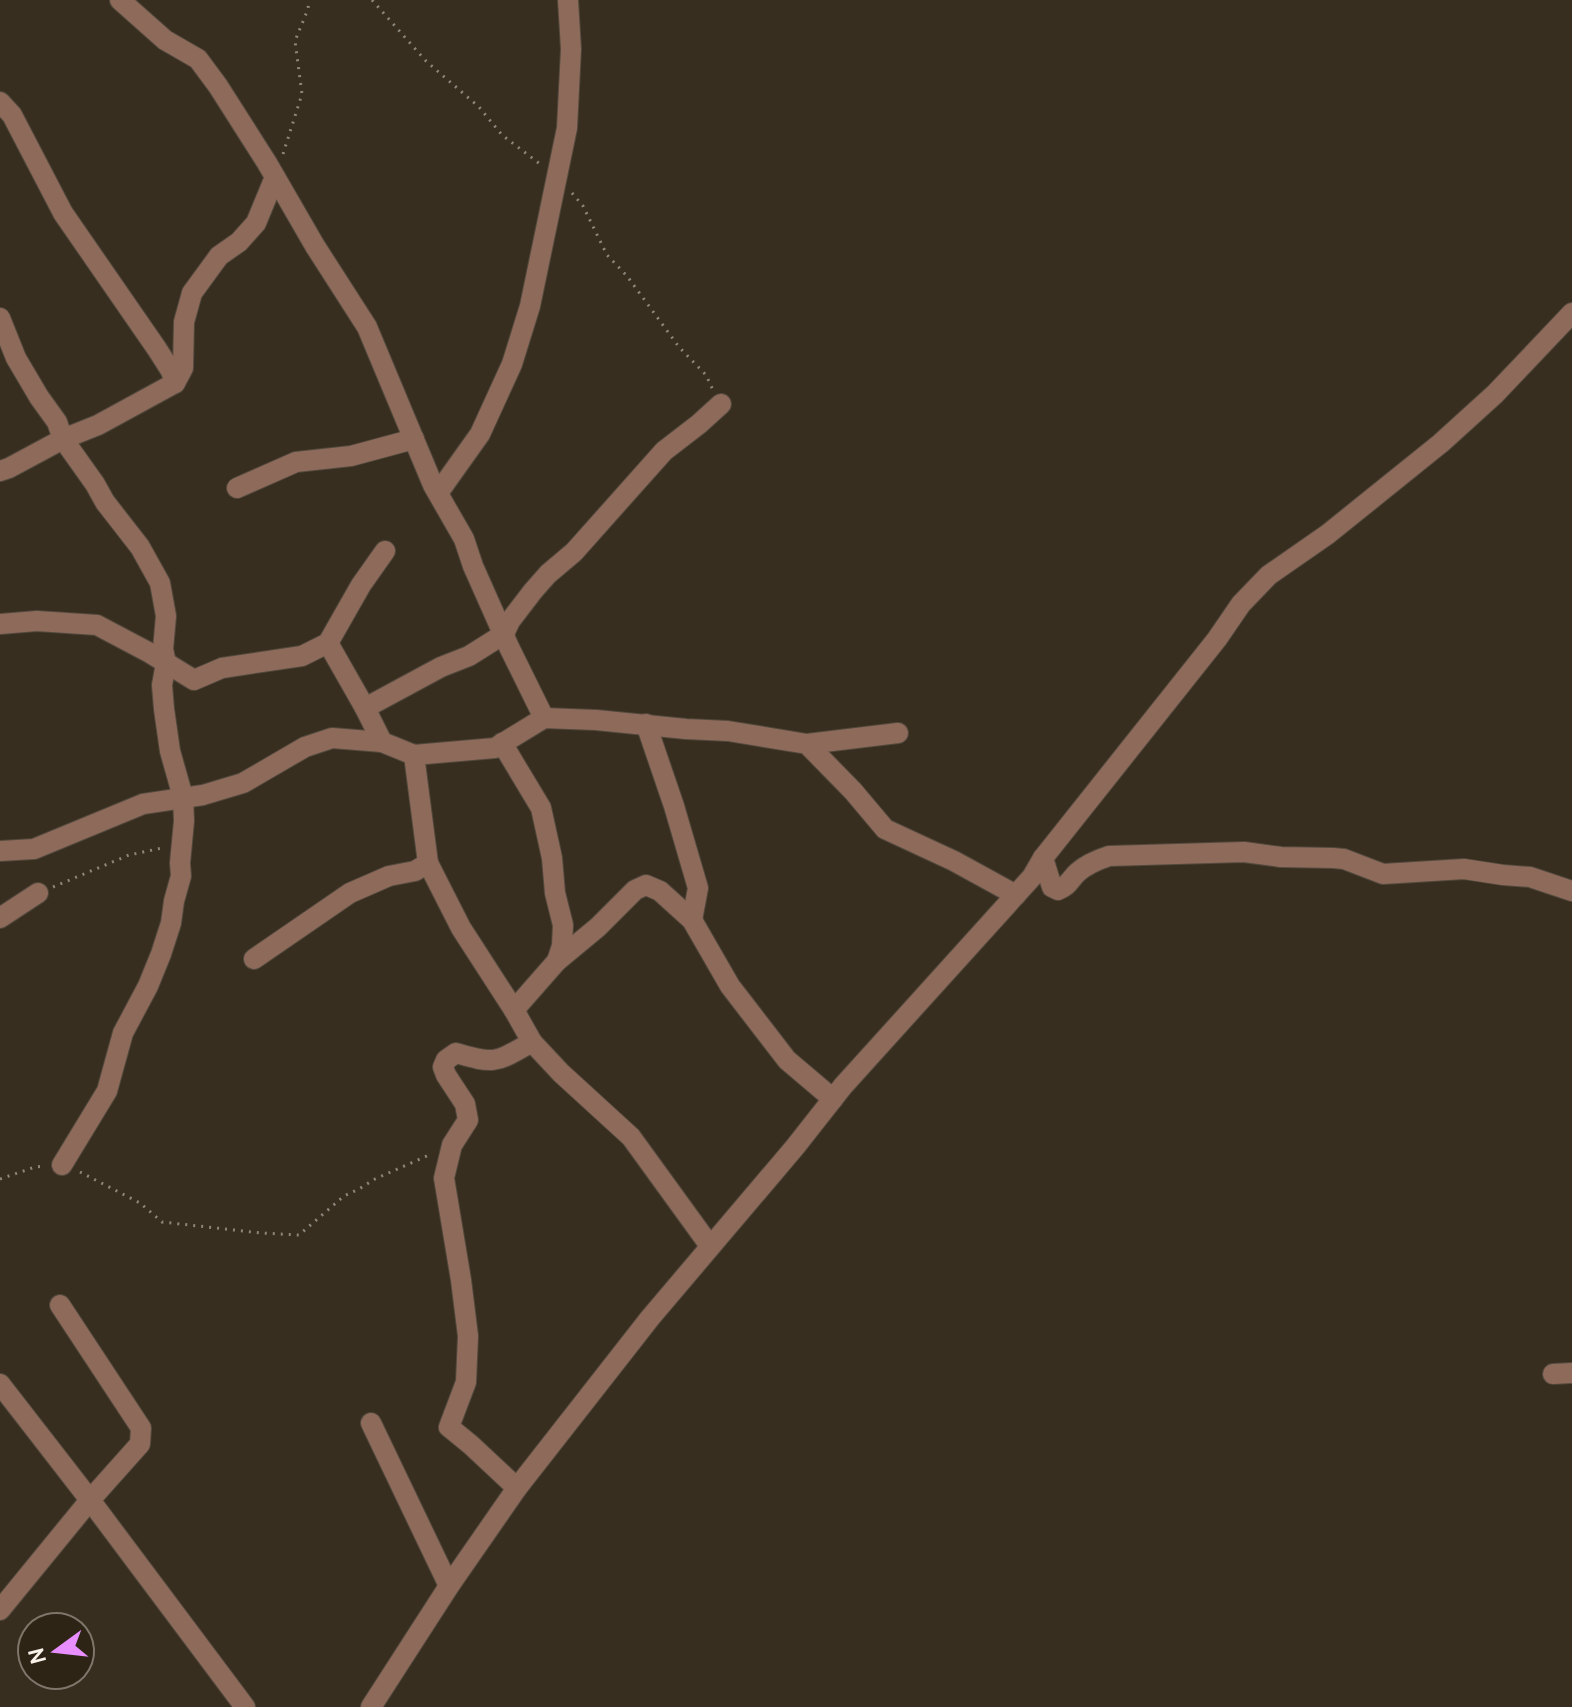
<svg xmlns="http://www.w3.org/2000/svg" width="1572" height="1707" font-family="Cabin,sans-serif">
  <rect width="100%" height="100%" fill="#372e20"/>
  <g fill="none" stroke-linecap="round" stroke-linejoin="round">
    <!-- minor casing -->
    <g stroke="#52493c" stroke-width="22">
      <g id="minor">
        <path d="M120,0L165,40L198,59L218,86L267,163L315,246L367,327L433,485L464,539L473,566L509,647L544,718"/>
        <path d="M0,102L12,115L63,213L157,349L171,371L175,383"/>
        <path d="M0,318L16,358L39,397L57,422L63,439L95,484L105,502L140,547L160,583L166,616L163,649L166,663L162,685L164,709L170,751L183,797L184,821L180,863L181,876L174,901L171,923L161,954L148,986L123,1033L107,1091L62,1165"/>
        <path d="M0,471L9,468L63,439L98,425L175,383L183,368L184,322L192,293L219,256L239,242L256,223L275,177"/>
        <path d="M237,488L296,462L351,456L414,439"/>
        <path d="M438,493L480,434L512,364L530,306L567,128L571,49L568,0"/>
        <path d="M0,624L37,621L97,625L150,653L194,680L222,668L302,656L328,643L361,585L385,551"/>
        <path d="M328,643L365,708L382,742"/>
        <path d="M365,708L441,667L469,656L504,634L510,621L533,591L548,574L574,552L664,451L699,424L721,404"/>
        <path d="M646,724L674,806L698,888L692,920"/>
        <path d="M502,743L541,808L552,858L555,893L563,925L562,946L557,961"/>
        <path d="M807,744L898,733"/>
        <path d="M414,755L428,863"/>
        <path d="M0,851L34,849L143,804L203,795L243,783L305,747L332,738L382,742L414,755L495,748L544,718L596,720L686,729L728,731L807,744L853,791L885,829L954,861L1016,895"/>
        <path d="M1043,858L1052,887L1058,890C1069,886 1070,879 1078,872C1087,864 1097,860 1109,856L1244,852L1281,857L1333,858L1344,859L1383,874L1464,869L1503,875L1530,877L1572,891"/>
        <path d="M0,918L38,893"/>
        <path d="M254,959L350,893L389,876L415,871L428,863L461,928L514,1010L532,1042L561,1073L631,1137L710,1246"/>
        <path d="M514,1010L557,961L598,927L635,890L646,885L660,891L692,920L730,986L787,1060L833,1099"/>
        <path d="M1553,1374L1572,1373"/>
        <path d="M0,1384L90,1500L245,1707"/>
        <path d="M371,1423L449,1586"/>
        <path d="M517,1488L471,1445L449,1427L466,1382L468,1336L461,1280L444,1178L452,1145L468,1120L465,1104L446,1075L443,1067L446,1060L456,1053C497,1065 496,1062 532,1042"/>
        <path d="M0,1610L90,1500L140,1444L141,1428L60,1305"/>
        <path d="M371,1707L449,1586L517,1488L650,1318L795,1147L843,1086L1032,877L1043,858L1217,639L1241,604L1269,575L1328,534L1441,443L1495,394L1572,313"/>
      </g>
    </g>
    <!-- path -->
    <g stroke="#8d867a" stroke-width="3" stroke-dasharray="2 6" stroke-linecap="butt">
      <path d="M372,0L426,61L479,107L502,135L540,164"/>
      <path d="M283,154L302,94L295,41L308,9L309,0"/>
      <path d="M572,193L583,206L607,255L627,276L679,347L706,375L713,390"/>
      <path d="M53,887L129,855L162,848"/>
      <path d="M80,1172L140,1203L162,1222L261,1233L299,1235L344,1196L359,1189L375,1179L429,1155"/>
      <path d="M0,1179L35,1167L46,1166"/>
    </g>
    <!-- minor -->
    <use href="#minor" stroke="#8e6a5b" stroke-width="20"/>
  </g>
  <!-- north arrow -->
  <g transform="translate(56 1651) rotate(255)"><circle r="38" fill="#2d2416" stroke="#7e766a" stroke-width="2"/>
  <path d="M0-6L14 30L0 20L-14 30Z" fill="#e88eff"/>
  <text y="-12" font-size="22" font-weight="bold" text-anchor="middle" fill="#f8f2e9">N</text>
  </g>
</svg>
